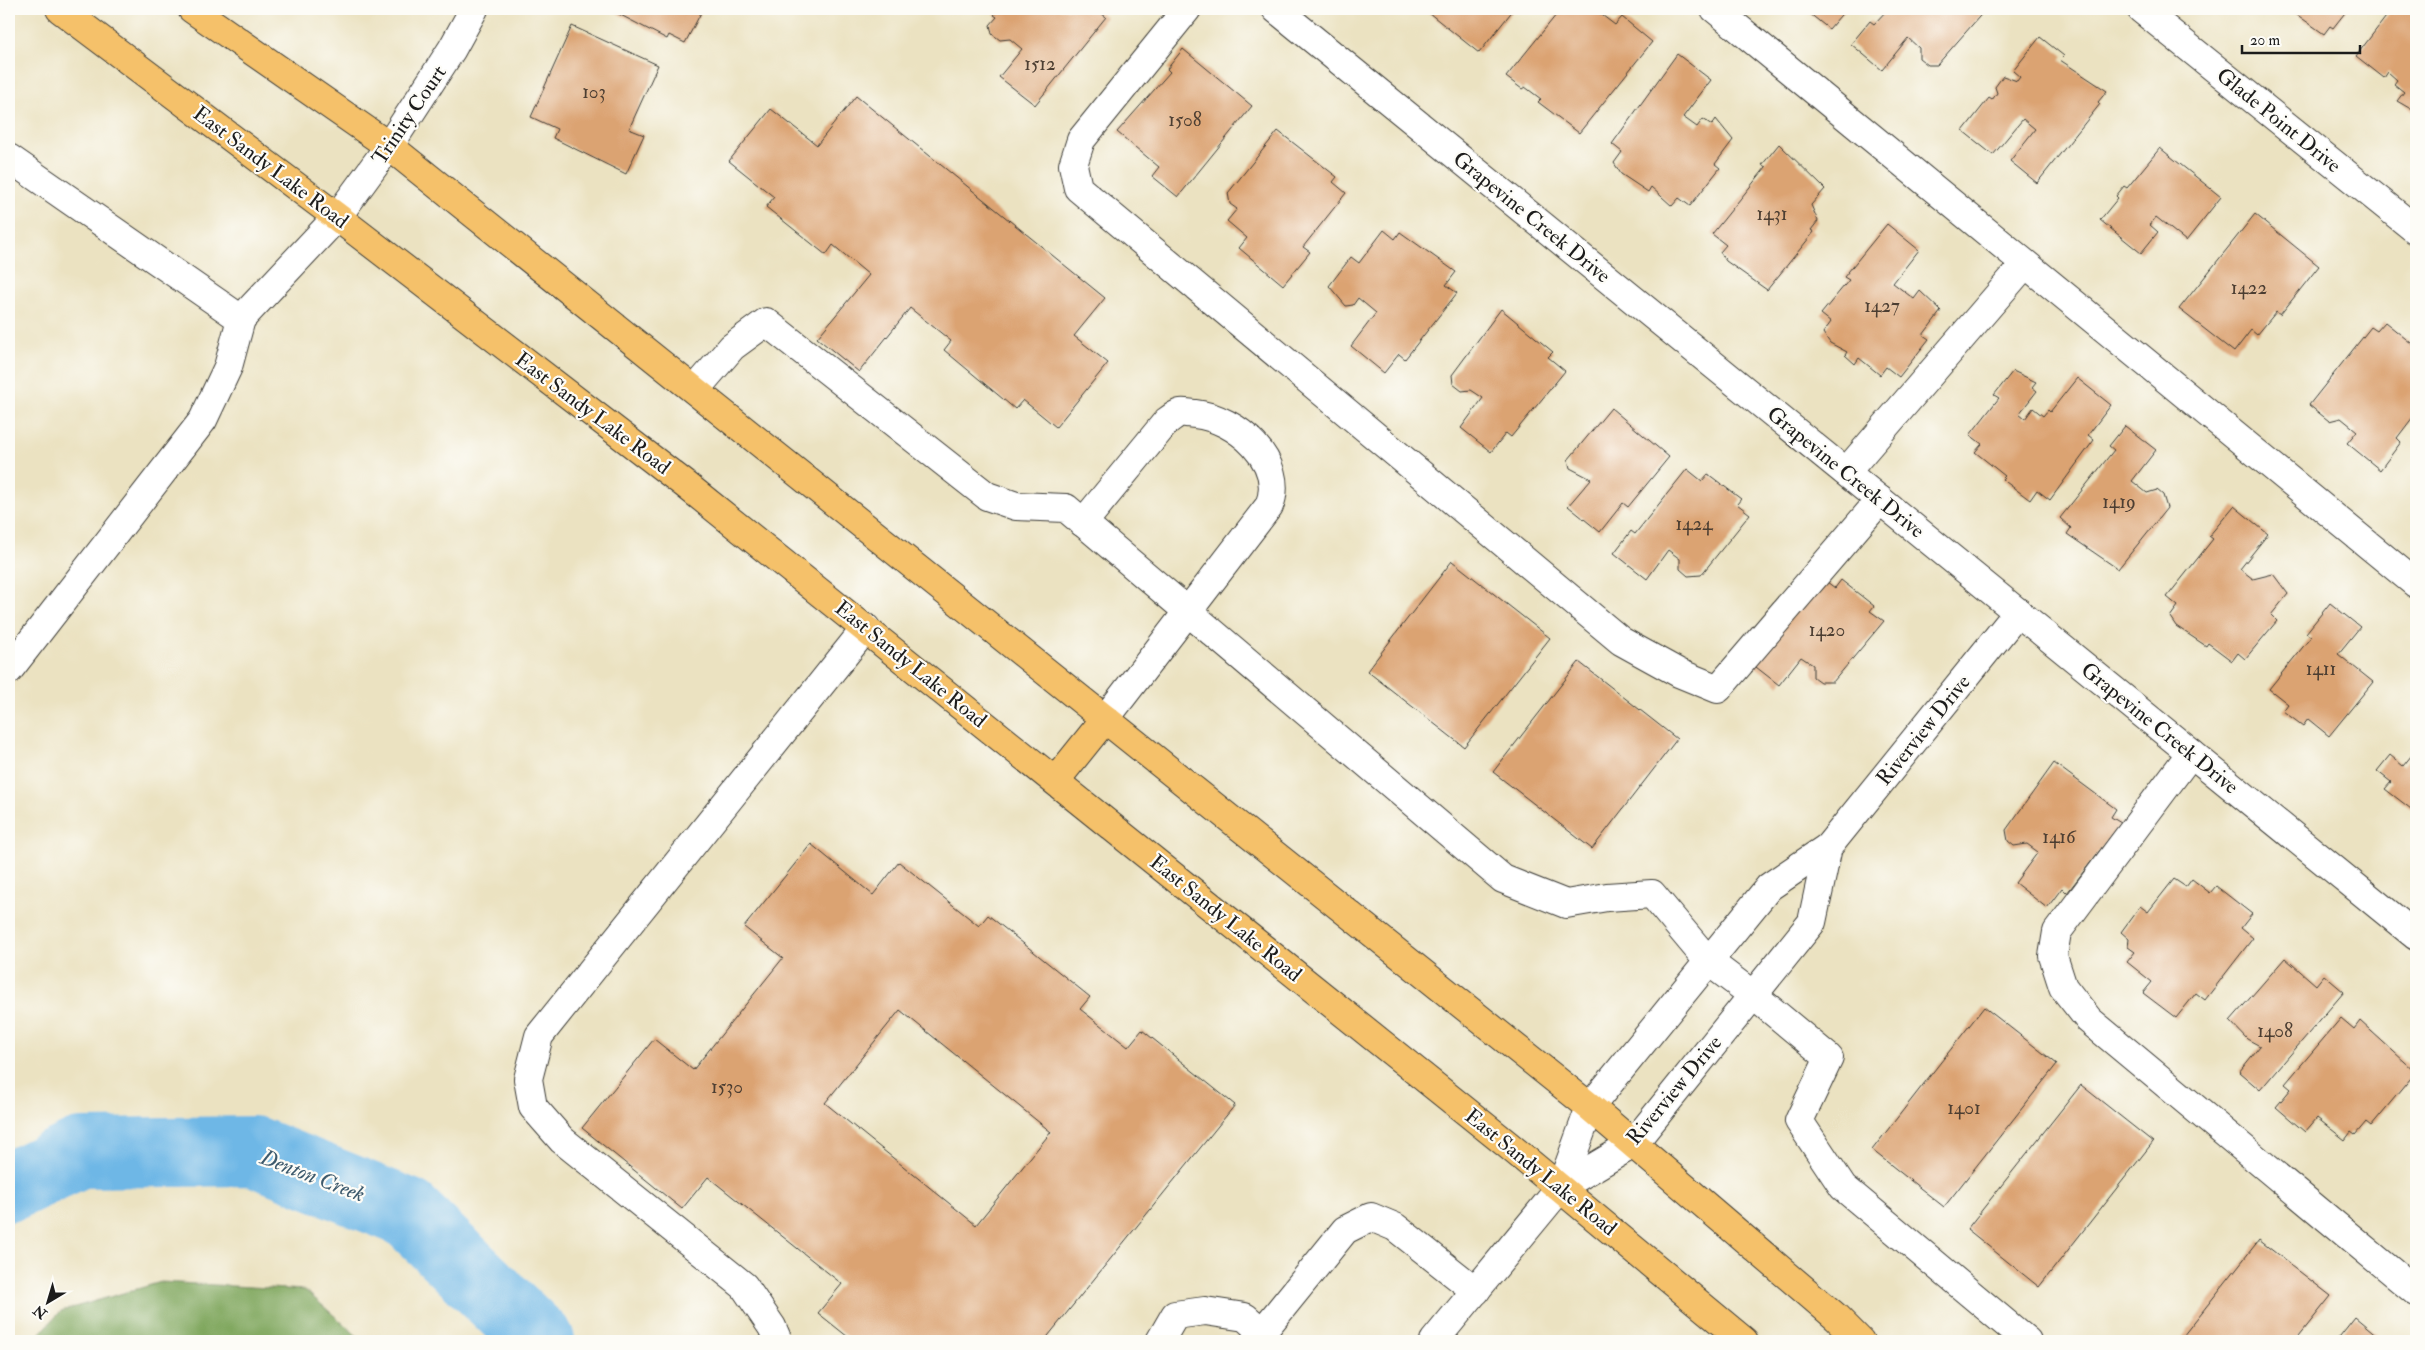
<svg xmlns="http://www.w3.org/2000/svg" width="2425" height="1350" font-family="'IM FELL Double Pica',serif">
  <rect width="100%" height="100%" fill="#fdfcf7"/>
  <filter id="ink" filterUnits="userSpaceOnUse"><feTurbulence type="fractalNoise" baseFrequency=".02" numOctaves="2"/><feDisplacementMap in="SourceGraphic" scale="10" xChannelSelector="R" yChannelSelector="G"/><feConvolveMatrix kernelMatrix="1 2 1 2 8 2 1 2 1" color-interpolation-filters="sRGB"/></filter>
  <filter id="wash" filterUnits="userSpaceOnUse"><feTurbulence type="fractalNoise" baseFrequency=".0096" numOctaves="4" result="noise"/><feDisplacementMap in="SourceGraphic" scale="20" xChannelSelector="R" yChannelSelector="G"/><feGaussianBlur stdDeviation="1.12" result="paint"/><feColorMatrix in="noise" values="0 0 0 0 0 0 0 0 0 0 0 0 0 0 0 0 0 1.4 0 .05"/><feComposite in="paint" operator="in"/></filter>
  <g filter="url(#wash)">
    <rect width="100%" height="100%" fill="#ebe2c1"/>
    <!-- forest -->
    <path fill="#7ea65c" stroke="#4d613c" d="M161,1282L305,1290L363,1341H33L61,1311Z"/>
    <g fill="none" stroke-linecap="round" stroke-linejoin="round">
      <!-- river -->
      <path stroke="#6eb7e6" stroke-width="70" d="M9,1187L80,1153L254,1151L408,1213L540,1341"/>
    </g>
    <g id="blocks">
      <!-- building -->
      <g fill="#dba372" fill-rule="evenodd">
        <path d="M609,9H703L685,43L669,35L667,39Z"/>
        <path d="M999,9H1096L1106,17L1035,105L999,77L1022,49L1010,39L1000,40L992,34L990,25L997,17L994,15Z"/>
        <path d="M1424,9H1514L1479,53Z"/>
        <path d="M1561,9H1594L1615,25L1622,17L1652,42L1579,133L1538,102L1541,99L1525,87L1522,89L1506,77Z"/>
        <path d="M1804,9H1846L1829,29Z"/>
        <path d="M1888,9H1986L1937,65H1928L1919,58V48L1908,38L1882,70L1851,44L1870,21L1874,24Z"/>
        <path d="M2289,9H2348L2333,28L2330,26L2324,34Z"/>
        <path d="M2392,9H2416V112L2397,101L2404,92L2394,84L2397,80L2388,72L2384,78L2356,56Z"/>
        <path d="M572,26L658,65L629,129L644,135L626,174L553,138L557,129L531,117Z"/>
        <path d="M2040,37L2064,56L2060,60L2107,91L2098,102L2100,104L2037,183L2010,161L2035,129L2023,119L1993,155L1963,131L1989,98L1992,100L1997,93L1995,87L2003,76L2017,81L2020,77L2013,71Z"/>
        <path d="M1183,49L1252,106L1178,197L1152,176L1159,167L1117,132L1170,72L1167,69Z"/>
        <path d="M1677,54L1711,80L1683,117L1697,127L1703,119L1712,125L1716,119L1733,140L1715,164L1720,168L1690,206L1679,198L1672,206L1651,187L1648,192L1621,174L1614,163L1622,152L1612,144Z"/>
        <path d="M856,96L1105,298L1074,336L1108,363L1056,427L1023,400L1015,409L944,350L951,341L910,308L859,372L817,338L869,275L833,245L826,255L766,207L774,197L729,161L771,109L817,145Z"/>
        <path d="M1278,131L1337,177L1333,182L1346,193L1303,247L1310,252L1283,285L1239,248L1247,238L1227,221L1237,209L1230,204L1228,193Z"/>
        <path d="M1779,144L1825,189L1811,205L1818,221L1811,230L1814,232L1767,290L1726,261L1720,252L1726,245L1712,234L1766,167L1762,165Z"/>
        <path d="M2160,148L2221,197L2186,241L2156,217L2150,225L2158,232L2141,253L2100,220L2118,198L2116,196L2124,186L2127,188Z"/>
        <path d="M2255,214L2319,266L2280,315L2276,312L2257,335L2251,330L2234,352L2179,309Z"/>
        <path d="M1887,224L1919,250L1893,283L1914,299L1920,291L1941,311L1923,335L1929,339L1899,377L1886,367L1880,375L1859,358L1855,364L1845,355L1847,352L1830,343L1823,333L1831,322L1821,314L1849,280L1844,277Z"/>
        <path d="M1384,230L1395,239L1400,232L1456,272L1446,285L1457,293L1405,359L1399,354L1384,373L1351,346L1376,313L1358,298L1353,305L1346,306L1329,286L1351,257L1359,263Z"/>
        <path d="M1501,309L1553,352L1548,357L1565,371L1511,437L1506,433L1491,452L1461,428L1483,398L1471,390L1462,391L1453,384L1452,375Z"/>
        <path d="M2385,322L2416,347V413L2397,438L2401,442L2380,470L2347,443L2357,431L2341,418L2329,421L2309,405L2371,327L2377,331Z"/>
        <path d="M2013,371L2036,382L2032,387L2037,391L2019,414L2025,419L2033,408L2043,416L2048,410L2050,412L2077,378L2111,405L2088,435L2094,440L2050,500L2037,490L2030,500L2002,479L2005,476L1975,452L1982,444L1970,435L1999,398L1994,395Z"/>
        <path d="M1611,408L1669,457L1628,507L1623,503L1600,532L1568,506L1591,479L1570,468L1568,460Z"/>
        <path d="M2125,426L2156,450L2132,481L2147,493L2157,490L2163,495L2167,508L2118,569L2067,534L2071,528L2060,518L2114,450L2109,446Z"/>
        <path d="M1687,469L1702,481L1708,474L1741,499L1737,504L1750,514L1701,575L1688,576L1680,569V559L1668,550L1647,579L1614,553L1631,531L1635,534Z"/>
        <path d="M2234,506L2268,534L2240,569L2253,579L2273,574L2288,594L2271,615L2277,621L2245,659L2238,653L2232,661L2208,643L2206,646L2176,626L2170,617L2178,606L2167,597L2213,539L2209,536Z"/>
        <path d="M1452,561L1550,638L1464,747L1367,671Z"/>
        <path d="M1819,576L1835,588L1841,580L1874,606L1870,611L1884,621L1833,682H1820L1813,677V665L1801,657L1779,685L1747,660Z"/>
        <path d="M2330,603L2360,627L2338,654L2373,682L2329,736L2308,719L2303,726L2283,711L2288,704L2269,689L2311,637L2306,633Z"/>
        <path d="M1579,662L1677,739L1592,849L1493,772Z"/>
        <path d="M2416,750V820L2412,816L2415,812L2385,789L2391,782L2377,771L2390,755L2403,766Z"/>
        <path d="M2054,763L2116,809L2111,817L2121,823L2067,893L2062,888L2047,908L2015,883L2038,852L2027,844L2014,846L2008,841L2006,830Z"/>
        <path d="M811,844L873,895L899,862L979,926L988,915L1090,997L1080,1009L1128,1047L1142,1030L1235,1105L1044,1341H853L818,1313L842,1284L708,1177L682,1209L582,1128L654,1039L693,1070L783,958L744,927ZM900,1010L1051,1132L976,1225L825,1103Z"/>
        <path d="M2174,879L2186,887L2192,879L2210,893L2216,886L2252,914L2241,928L2253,938L2205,1000L2196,993L2176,1018L2143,993L2152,982L2127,962L2135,952L2128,947L2129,939L2121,932L2140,906L2148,912Z"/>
        <path d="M2285,958L2316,985L2324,975L2344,992L2260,1090L2239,1072L2260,1046L2247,1039L2230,1021Z"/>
        <path d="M1984,1007L2057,1064L1944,1207L1872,1150Z"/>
        <path d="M2341,1018L2354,1029L2360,1021L2416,1072L2371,1126L2366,1122L2355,1135L2351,1132L2345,1140L2317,1118L2305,1132L2276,1107L2291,1089L2285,1084Z"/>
        <path d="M2081,1085L2153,1142L2039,1287L1967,1229Z"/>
        <path d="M2259,1240L2331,1296L2295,1341H2179Z"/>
        <path d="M2355,1317L2384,1341H2336Z"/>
      </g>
    </g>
  </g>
  <g filter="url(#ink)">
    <use href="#blocks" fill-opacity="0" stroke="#3b3a35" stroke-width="1"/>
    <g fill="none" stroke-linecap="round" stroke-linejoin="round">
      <!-- minor casing -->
      <g stroke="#3b3a35" stroke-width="30">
        <g id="minor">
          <path d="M1187,9L1081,140L1073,165L1078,188L1621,641L1679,673L1718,689L1880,500"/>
          <path d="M1276,9L2416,936"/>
          <path d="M1715,9L2416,584"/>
          <path d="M2141,9L2416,230"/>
          <path d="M9,158L241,319L337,217L389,146L452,49L474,9"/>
          <path d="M695,390L732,347L766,322L987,496L1016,506L1066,508L1503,879L1566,904L1607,897L1652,894L1708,961L1753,995L1829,1058L1799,1121L1843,1187L2027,1341"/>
          <path d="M1846,472L2025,264"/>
          <path d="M1083,523L1167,421C1171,418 1176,414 1180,413C1184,412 1191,414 1195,414C1236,418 1287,462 1269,506L1105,719"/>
          <path d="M9,670L203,420L228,367L241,319"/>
          <path d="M2191,753L2057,932L2053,956L2063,987L2089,1020L2416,1292"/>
          <path d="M1561,1187L1590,1107L1769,887L1828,847L2018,612"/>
          <path d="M778,1341L772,1327L744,1286L562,1140L533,1107L528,1079L539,1036L866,628"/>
          <path d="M1160,1341L1175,1315L1205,1311L1245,1317L1262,1332"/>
          <path d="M1255,1341L1345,1230L1371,1217L1395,1227L1476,1291"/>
          <path d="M1434,1341L1561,1187L1633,1144L1812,922L1828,847"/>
        </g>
      </g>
      <!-- major casing -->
      <g stroke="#3b3a35" stroke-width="30">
        <g id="major">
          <path d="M60,9L337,217L686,485L1508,1145L1744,1341"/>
          <path d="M192,9L389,146L1590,1107L1836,1317L1860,1341"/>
          <path d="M1056,780L1105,719"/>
        </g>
      </g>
      <!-- minor -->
      <use href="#minor" stroke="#fff" stroke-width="28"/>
      <!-- major -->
      <use href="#major" stroke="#f5c16b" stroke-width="28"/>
    </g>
  </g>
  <g text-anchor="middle" stroke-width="4.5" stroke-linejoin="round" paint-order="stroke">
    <!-- number labels -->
    <g font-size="19" fill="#4c3e32">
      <text x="1040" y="70">1512</text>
      <text x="594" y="98">103</text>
      <text x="1185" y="126">1508</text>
      <text x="1772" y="220">1431</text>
      <text x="2249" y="294">1422</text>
      <text x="1882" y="312">1427</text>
      <text x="2119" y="508">1419</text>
      <text x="1694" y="530">1424</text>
      <text x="1827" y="636">1420</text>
      <text x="2321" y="675">1411</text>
      <text x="2059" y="843">1416</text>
      <text x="2275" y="1037">1408</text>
      <text x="727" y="1093">1530</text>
      <text x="1964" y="1114">1401</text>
    </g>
    <!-- street labels -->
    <g font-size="21" fill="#1c1c1c" stroke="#fdfcf7">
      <text transform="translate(409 115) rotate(-56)" y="7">Trinity Court</text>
      <text transform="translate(2279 120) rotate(39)" y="7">Glade Point Drive</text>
      <text transform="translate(271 167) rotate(37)" y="7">East Sandy Lake Road</text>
      <text transform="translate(1532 217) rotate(39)" y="7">Grapevine Creek Drive</text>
      <text transform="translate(593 413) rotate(37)" y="7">East Sandy Lake Road</text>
      <text transform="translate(1846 472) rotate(39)" y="7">Grapevine Creek Drive</text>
      <text transform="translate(911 664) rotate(39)" y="7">East Sandy Lake Road</text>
      <text transform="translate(2160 728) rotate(39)" y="7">Grapevine Creek Drive</text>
      <text transform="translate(1923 730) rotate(-51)" y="7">Riverview Drive</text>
      <text transform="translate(1226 918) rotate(39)" y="7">East Sandy Lake Road</text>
      <text transform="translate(1674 1090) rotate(-50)" y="7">Riverview Drive</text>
      <text transform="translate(1541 1172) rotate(39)" y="7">East Sandy Lake Road</text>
    </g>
    <!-- water labels -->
    <g font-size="22" font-style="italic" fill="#3d5a6d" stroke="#fdfcf7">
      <text transform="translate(313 1175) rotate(21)" y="8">Denton Creek</text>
    </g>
  </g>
  <!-- margin -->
  <rect width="2425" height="1350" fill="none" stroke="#fdfcf7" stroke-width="30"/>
  <!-- north arrow -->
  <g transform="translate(48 1302) rotate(218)" stroke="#fdfcf7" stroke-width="4" paint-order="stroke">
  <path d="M0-4L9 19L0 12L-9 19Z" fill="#1c1c1c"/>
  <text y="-8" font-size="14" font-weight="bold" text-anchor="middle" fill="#1c1c1c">N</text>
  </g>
  <!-- scale -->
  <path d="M2242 45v8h118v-8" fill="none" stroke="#1c1c1c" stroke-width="2.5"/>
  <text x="2250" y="45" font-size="15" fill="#1c1c1c" stroke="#fdfcf7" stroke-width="4" paint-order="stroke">20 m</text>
</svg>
